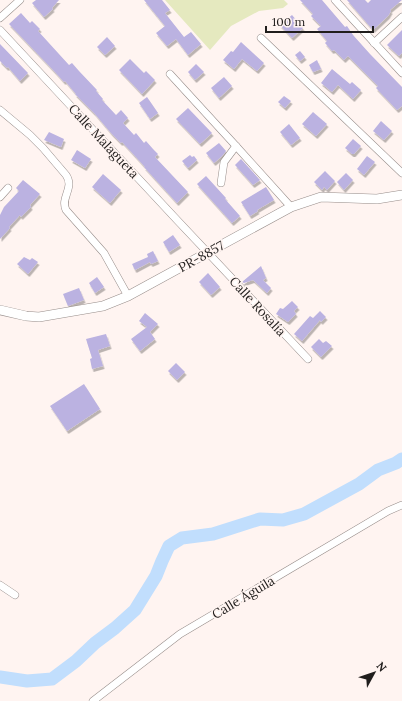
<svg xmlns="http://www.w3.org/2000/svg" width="402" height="701" font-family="Lora,serif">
  <defs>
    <filter id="shadow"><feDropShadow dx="1.5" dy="3" stdDeviation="0" flood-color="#0004"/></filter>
  </defs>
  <rect width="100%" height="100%" fill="#fff4f1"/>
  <!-- green -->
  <path fill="#e5e9bf" d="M165,0H284L288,4L283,8L259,11L231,26L210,50Z"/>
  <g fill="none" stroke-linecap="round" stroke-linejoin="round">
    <!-- river -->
    <path stroke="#c1defd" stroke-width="13" d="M0,677L27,681L52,679L76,661L95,643L115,628L135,610L156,576L162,561L169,546L182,538L213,534L260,519L283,520L304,514L359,484L378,470L396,463L402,459"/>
  </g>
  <!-- building -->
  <g fill="#bbb2e1" filter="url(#shadow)">
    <path d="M36,0H59L52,8L53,9L44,17L32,3Z"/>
    <path d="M144,0H162L170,10L165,13L184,37L191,32L201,44L188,55L176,39L167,46L156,33L165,26Z"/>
    <path d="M300,0H322L345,27L347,26L353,35L370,54L402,87V106L397,110L376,88L378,86L348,56L344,60L334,50L332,51L325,43L327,41L317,29L321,26L311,16L313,14Z"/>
    <path d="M347,0H365L368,3L371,0H402L390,10L391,11L388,16L373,30Z"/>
    <path d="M21,13L30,23L32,21L40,29L38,31L69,65L72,63L79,71L97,90L96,91L103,99L102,100L116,115L121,110L128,118L123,123L134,135L136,133L144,143L146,141L153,149L158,154L155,157L188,192L177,203L144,167H145L135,156L122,142L121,143L111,133L95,114L75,94H76L65,81L64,82L55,72L9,24Z"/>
    <path d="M292,15L303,28L292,38L280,25Z"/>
    <path d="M402,30V53L399,56L387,45Z"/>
    <path d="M107,37L115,46L105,55L97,47Z"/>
    <path d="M241,42L264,63L257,71L242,59L234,69L223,60L231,51L233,52Z"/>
    <path d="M0,44L28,73L20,81L8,67L7,68L0,61Z"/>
    <path d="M300,51L305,57L300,61L295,55Z"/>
    <path d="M130,59L144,73L146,71L155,80L142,94L119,70Z"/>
    <path d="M317,60L321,69L313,72L309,65Z"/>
    <path d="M196,64L204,72L195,80L188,72Z"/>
    <path d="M332,69L350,84L352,82L361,90L353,99L338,85L332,92L321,83Z"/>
    <path d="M224,77L232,86L219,98L211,88Z"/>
    <path d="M284,96L291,101L285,108L278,102Z"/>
    <path d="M147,97L158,113L150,119L139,103Z"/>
    <path d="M188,108L212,133L200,144L176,119Z"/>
    <path d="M313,112L327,124L316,136L302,124Z"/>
    <path d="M381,121L392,131L384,140L373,131Z"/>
    <path d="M289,124L300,138L291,145L280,132Z"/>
    <path d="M49,132L64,139L61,147L44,140Z"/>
    <path d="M353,139L361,146L354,154H352L345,148Z"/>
    <path d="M219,143L226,151L222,156L214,163L206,153Z"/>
    <path d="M77,150L91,159L85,168L71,160Z"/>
    <path d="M190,155L192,157L194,156L197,160L188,168L182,161Z"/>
    <path d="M367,156L375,162L364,175L357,169Z"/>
    <path d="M241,159L260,180L253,185L235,165Z"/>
    <path d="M325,171L335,181L327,190L324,187L322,190L314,182Z"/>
    <path d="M346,173L353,180L344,190L337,182Z"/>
    <path d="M103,174L121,190L110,203L92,187Z"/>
    <path d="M206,176L226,198L225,199L240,216L232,223L197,184Z"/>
    <path d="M23,180L40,194L30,205L31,207L21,217L20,215L9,227L10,228L0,239V215L4,207L19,191L16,188Z"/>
    <path d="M266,187L274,200L257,210L258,211L250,216L241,202Z"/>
    <path d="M173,235L180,245L169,252L163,242Z"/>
    <path d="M153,251L158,261L151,264L150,262L135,270L132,264L148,257L147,254Z"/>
    <path d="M24,257L30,260L32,258L38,262L28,274L17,264Z"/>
    <path d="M261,266L266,278L263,280L271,288L267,293L253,280L244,283L242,282Z"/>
    <path d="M208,273L220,287L211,295L199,282Z"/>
    <path d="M97,277L104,287L95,293L89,283Z"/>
    <path d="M79,288L84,300L68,306L63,294Z"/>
    <path d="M292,301L298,307L294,311L296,314L288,322L276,314L280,308L283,309Z"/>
    <path d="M320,311L326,317L321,322L320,320L302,341L294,334L310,316L313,318Z"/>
    <path d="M145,313L158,324L150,332L155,339L140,351L131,339L147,327L139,321Z"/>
    <path d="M106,334L110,346L98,350L103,366L92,369L90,359L92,358L86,339Z"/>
    <path d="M319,339L323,343L326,341L332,346L321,357L311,347Z"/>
    <path d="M176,363L185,372L177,380L168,371Z"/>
    <path d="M84,384L100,409L67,431L50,406Z"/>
  </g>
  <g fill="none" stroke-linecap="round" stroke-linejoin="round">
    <!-- minor casing -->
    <g stroke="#978d8a" stroke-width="8">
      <g id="minor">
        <path d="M335,0L402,73"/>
        <path d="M0,18L20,0"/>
        <path d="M0,30L177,220L308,359"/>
        <path d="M261,38L402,173"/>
        <path d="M374,43L402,17"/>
        <path d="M170,74L236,146L291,207"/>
        <path d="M0,110L30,135L43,148L66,175C75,188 60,197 66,210L104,253L128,296"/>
        <path d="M221,183L224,162L236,146"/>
        <path d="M0,197L8,188"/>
        <path d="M0,585L15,595"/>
        <path d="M93,701L180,634L388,511L402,505"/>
      </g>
    </g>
    <!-- tertiary casing -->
    <g stroke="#978d8a" stroke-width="10">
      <path id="tertiary" d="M0,310L26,316L39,317L103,306L128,296L291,207L321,197L377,199L402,195"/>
    </g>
    <!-- minor -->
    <use href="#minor" stroke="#fff" stroke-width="7"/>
    <!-- tertiary -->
    <use href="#tertiary" stroke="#fff" stroke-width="9"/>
  </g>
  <g text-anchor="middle" stroke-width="3.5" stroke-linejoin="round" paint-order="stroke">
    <!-- street labels -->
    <g font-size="13" fill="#201d1c" stroke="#fff4f1">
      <text transform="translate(104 141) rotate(47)" y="5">Calle Malagueta</text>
      <text transform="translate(201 256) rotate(-29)" y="5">PR-8857</text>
      <text transform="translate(258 306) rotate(47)" y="5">Calle Rosalía</text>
      <text transform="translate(243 597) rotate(-31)" y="5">Calle Águila</text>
    </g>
  </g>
  <!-- north arrow -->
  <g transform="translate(374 673) rotate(50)" stroke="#fff4f1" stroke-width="3" paint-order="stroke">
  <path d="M0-3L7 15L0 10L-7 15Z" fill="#201d1c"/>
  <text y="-6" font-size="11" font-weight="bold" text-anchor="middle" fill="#201d1c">N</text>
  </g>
  <!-- scale -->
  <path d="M266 26v6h107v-6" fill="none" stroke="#201d1c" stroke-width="2"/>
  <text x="272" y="26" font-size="12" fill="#201d1c" stroke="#fff4f1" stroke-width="3" paint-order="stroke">100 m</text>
</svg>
